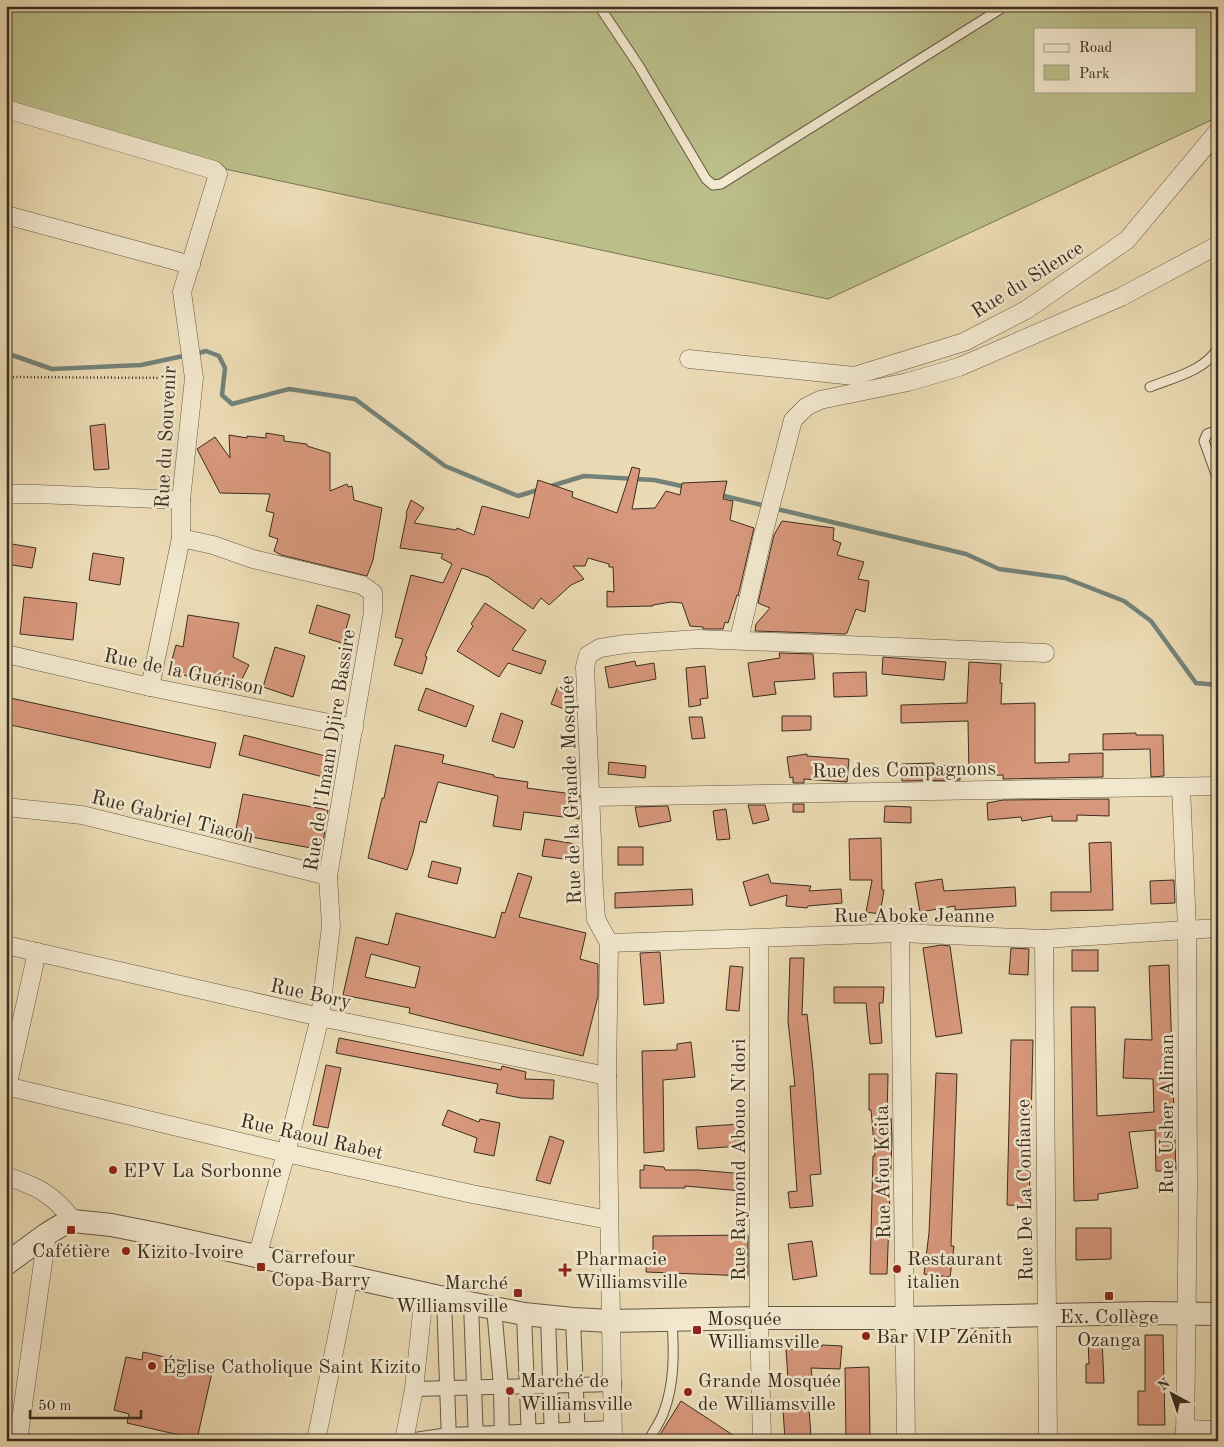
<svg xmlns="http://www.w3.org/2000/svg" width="1224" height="1447" font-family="'Old Standard TT',serif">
  <rect width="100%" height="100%" fill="#ebdbb4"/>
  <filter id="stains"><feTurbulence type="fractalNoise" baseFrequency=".004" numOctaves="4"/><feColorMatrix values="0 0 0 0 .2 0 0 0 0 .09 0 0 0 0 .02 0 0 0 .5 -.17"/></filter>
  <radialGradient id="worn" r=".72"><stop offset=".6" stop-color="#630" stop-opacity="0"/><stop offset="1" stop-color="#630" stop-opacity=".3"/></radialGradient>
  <!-- green -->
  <path fill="#bbbf8a" stroke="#7a7655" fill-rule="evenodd" d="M6,6H1216L1218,13V117L828,299L211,166L6,105ZM1035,29H1195V91H1035Z"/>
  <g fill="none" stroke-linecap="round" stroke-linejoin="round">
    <!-- stream -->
    <g stroke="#738278" stroke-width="4.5">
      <path d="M6,353L52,369L141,365L188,355"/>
      <path d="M195,354L206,351L219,356L225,368L222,395L232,404L289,389L355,399L445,466L518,496L541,489"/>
      <path d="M548,487L584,476L654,480L686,487"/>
      <path d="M720,495L766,506"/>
      <path d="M773,508L966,554L999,569L1065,578L1124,601L1151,621L1196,683L1218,685"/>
    </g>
  </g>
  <!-- building -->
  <g fill="#d7977c" stroke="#3a2d20" fill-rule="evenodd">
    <path d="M105,424L109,469L94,470L90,426Z"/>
    <path d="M266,433L284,436V441L307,444V446L330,453V491L347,484L348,487L352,486L354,500L382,508L373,560L367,576L281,555L274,551L278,539L269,536L274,513L266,511L270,494L220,493L197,449L215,437L230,458L229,435L247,438V436L266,438Z"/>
    <path d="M632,467L640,469L632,509L655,508L666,491L680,495L682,483L727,481L723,499L733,501L730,520L754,528L738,596L737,595L728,623L725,622L723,629H703V627L690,626L682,603L671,602L653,605V606L607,607V591L614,592L613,567H609V564L588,558L585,566H573L584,579L571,585L549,605L541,598L533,609L488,577L462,568L425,656L427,657L422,674L394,665L403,639L395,637L411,575L443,583L452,564L441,558L443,554L400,548L407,514L406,513L411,500L424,508L414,523L456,530L457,528L474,535L482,506L529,518L538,480L573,492L572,497L617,513Z"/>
    <path d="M782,521L834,528L833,540L841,543L837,555L864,562L858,579L869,581L865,612L856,609L847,633L845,634L755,631L756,624L770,608L758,603L774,535Z"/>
    <path d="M6,543L36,548L32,568L6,564Z"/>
    <path d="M93,553L124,558L120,585L89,580Z"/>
    <path d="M24,597L77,603L73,640L20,634Z"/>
    <path d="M485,603L526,630L512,650L546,661L541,674L508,663L499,677L457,651L473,626L471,624Z"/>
    <path d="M317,605L350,615L342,643L309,633Z"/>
    <path d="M188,615L239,623L233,657L249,665L237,689L200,672L198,679L169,671L176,645L183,647Z"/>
    <path d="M275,647L305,656L293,697L263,687Z"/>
    <path d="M779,653L813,654L815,679L774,682L776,694L753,697L748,663L780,658Z"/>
    <path d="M883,657L946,662L944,680L882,674Z"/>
    <path d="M635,661L636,666L654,663L656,679L609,688L605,667Z"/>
    <path d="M969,662L1001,664L1000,683H1002L1001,704L1035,703V763L1069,762V754L1103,753V777L1003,779V775L969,776L968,721L901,723V705L967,703Z"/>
    <path d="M705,666L708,698L700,699L701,705L689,707L686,668Z"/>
    <path d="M866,672L867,696L834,697L833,673Z"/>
    <path d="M558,686L571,690L564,709L551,704Z"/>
    <path d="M426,688L474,706L466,727L418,710Z"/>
    <path d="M6,697L216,743L210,768L6,724Z"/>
    <path d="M501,713L523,721L514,748L492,741Z"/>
    <path d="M782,716H811V730L782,731Z"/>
    <path d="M689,717H702L705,738L692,739Z"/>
    <path d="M1136,733V735H1163L1164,776L1151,777L1150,749L1103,750V734Z"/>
    <path d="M244,735L333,758L327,778L239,755Z"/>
    <path d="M395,745L444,755L442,763L494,775V777L528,782L527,788L580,795L579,819L524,812L521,830L493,826L498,796L438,782L426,823L420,821L413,853L407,870L368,858L382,798H384Z"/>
    <path d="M807,754V756L849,759L847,782L804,779V783H793V777L790,778L787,757Z"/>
    <path d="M609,762L646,766L645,778L608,774Z"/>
    <path d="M934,763V766H960V780L902,781V764Z"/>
    <path d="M243,794L328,810L322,850L235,834Z"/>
    <path d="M1109,799V816L1077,815V821H1052V816L1022,821L1021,817L988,820L987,803L1003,800Z"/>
    <rect x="793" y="804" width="11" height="8"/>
    <path d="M748,805H765L769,820L753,824Z"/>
    <path d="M668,806L671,821L639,827L635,807Z"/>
    <path d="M885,806L911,807V823L884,822Z"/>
    <path d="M726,809L730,839L717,840L713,811Z"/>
    <path d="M881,838L882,890H884L880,914L866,912L872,880H850L849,839Z"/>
    <path d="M545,839L576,844L577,847H580L578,861L542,856Z"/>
    <path d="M1111,842L1113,910L1051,911V892H1091L1089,843Z"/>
    <rect x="618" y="847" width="25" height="18"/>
    <path d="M432,861L461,868L457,884L428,877Z"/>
    <path d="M518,873L532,877L519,917L586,933L580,959L598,964V996L583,1056L409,1013L410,1008L343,995L356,937L388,945L396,913L495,938L502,912L505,913ZM371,954L420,967L415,988L365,977Z"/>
    <path d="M768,874L771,883L811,886L809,891L841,889L842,903L808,906L807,908L786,906L787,895L750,906L743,882Z"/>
    <path d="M942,879L944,891L1015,887L1016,906L955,910V906L920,912L915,883Z"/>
    <path d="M1174,880L1175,903L1151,904L1150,881Z"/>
    <path d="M692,889L693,905L615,908V893Z"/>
    <path d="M941,945L950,946L962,1033L936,1037L923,948Z"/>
    <path d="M1011,948L1029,949L1028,975L1009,974Z"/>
    <rect x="1072" y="950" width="26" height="21"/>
    <path d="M660,952L664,1003L644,1005L640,953Z"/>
    <path d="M790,958H804L802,1015L807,1014L813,1070L821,1174L810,1175L813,1206L790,1208L788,1192L797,1191L790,1086H795L788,1021Z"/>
    <path d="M1169,965L1176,1171H1156L1155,1130L1129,1132L1138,1188L1098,1194V1200L1074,1201L1071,1007H1095L1097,1116L1154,1112L1153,1079L1123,1078L1125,1039L1152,1040L1149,966Z"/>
    <path d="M730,966L743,967L739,1011L726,1010Z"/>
    <path d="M834,987H884L883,1003H879L882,1043L870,1044L866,1003H834Z"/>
    <path d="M339,1038L501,1070L502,1066L526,1072L525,1079L554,1080L553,1099L521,1098L496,1093L498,1084L336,1053Z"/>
    <path d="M1011,1040H1033L1029,1206L1007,1205Z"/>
    <path d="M691,1042L695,1077L663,1080L664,1151L644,1153L642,1051L677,1050V1044Z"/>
    <path d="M326,1065L341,1068L328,1128L313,1125Z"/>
    <path d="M936,1073L957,1074L951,1246H954L950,1277L924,1274L929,1233Z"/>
    <path d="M869,1074H888L887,1119L891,1118L892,1138L887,1274H870L873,1156H875L871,1110H869Z"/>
    <path d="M448,1110L479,1122L480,1119L500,1123L494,1156L474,1152L477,1138L442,1125Z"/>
    <path d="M740,1124L741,1146L698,1149L696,1127Z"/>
    <path d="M550,1136L564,1141L550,1184L536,1180Z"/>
    <path d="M644,1165L664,1167L665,1170H699L744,1174L742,1191L685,1186V1188H640V1170H644Z"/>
    <path d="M1076,1228H1111V1259L1076,1260Z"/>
    <path d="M748,1235V1276L646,1272L647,1259H653V1236Z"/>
    <path d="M812,1241L817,1276L793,1280L788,1244Z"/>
    <path d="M1145,1335H1163L1165,1425H1138V1391H1145Z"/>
    <path d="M1088,1339H1102L1104,1383H1086V1364H1089Z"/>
    <path d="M822,1345L842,1346L840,1369L811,1368L812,1376L788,1378L786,1350L822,1346Z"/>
    <path d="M143,1352L213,1368L197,1439L127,1423L129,1414L114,1410L126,1357L142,1360Z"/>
    <path d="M869,1367L870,1441H846L845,1368Z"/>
    <path d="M681,1401L742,1441H656Z"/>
    <path d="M809,1408L811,1437L785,1439L783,1410Z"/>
  </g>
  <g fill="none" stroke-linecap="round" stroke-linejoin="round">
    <!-- service casing -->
    <g stroke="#665845" stroke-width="11">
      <g id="service">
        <path d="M599,6L639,66L706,179L713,185L721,184L1005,6"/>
        <path d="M1150,387C1172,378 1205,371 1218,348"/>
        <path d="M1218,430L1207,434L1204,441L1218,480"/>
        <path d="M650,1438C654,1430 660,1422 663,1414C675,1384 674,1351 672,1320"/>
      </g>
    </g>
    <!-- pedestrian casing -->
    <g stroke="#665845" stroke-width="16">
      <g id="pedestrian">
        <path d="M444,1298L449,1441"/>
        <path d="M471,1303L476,1441"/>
        <path d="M494,1308L501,1387L502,1441"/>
        <path d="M524,1314L529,1440"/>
        <path d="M548,1316L552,1440"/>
        <path d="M573,1319L578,1441"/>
        <path d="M414,1389L614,1384"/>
        <path d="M408,1441L449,1435L614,1428"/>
      </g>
    </g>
    <!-- minor casing -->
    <g stroke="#665845" stroke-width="19">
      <g id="minor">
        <path d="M6,109L214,170L218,174L182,292L194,378L181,500V538L150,687"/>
        <path d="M6,215L191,265"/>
        <path d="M689,359L854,376L964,342L1026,310L1127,240L1218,131"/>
        <path d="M6,494H37L181,500"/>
        <path d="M181,538L213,545L253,559L362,585L373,593V612L328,876L331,926L320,1017L286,1153L257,1257"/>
        <path d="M739,640L762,539L793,420L806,407L820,400L908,382L959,367L1121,297L1218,245"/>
        <path d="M6,654L150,687L354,728"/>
        <path d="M1181,787L1187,929L1188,1186L1185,1441"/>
        <path d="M591,797L1218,786"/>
        <path d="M6,807L82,815L328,876"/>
        <path d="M900,933L906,1441"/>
        <path d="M759,939V1318L762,1441"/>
        <path d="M1044,939L1048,1441"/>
        <path d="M609,943L900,933L1044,939L1218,928"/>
        <path d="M6,945L320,1017L607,1076"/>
        <path d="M6,1086L286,1153L472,1194L609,1220"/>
        <path d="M6,1092L37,952"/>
        <path d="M6,1176C36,1186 54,1194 73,1221"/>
        <path d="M1185,1429L1218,1430"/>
        <path d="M18,1441L47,1234"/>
        <path d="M316,1441L349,1277"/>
        <path d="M404,1441L414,1389L424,1294"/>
        <path d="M613,1441L607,1076L609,943L596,919L594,891L585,667L588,655L600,648L625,644L698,639L1045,653"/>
      </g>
    </g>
    <!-- tertiary casing -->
    <g stroke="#665845" stroke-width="24">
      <path id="tertiary" d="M6,1264L47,1234L60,1226L73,1221L111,1225L157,1234L444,1298L524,1314L573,1319L611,1321L759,1318H905L1148,1313L1218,1314"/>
    </g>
    <!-- path -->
    <path stroke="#3a2d20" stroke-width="2.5" stroke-dasharray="1 2.5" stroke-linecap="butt" d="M6,377L177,378"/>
    <!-- service -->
    <use href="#service" stroke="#f2e8ce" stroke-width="9"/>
    <!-- pedestrian -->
    <use href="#pedestrian" stroke="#f2e8ce" stroke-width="14"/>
    <!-- minor -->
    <use href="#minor" stroke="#f2e8ce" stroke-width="18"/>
    <!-- tertiary -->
    <use href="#tertiary" stroke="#f2e8ce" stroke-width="22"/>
  </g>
  <!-- markers -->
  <g fill="#8f2418" stroke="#f2e8ce" stroke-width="2">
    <circle cx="113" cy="1170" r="5"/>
    <rect x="66" y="1225" width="10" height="10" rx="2.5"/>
    <circle cx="126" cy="1251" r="5"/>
    <rect x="256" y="1262" width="10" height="10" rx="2.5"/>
    <circle cx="897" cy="1269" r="5"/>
    <path d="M562.5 1262.5h5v5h5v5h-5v5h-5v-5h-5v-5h5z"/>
    <rect x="513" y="1288" width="10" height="10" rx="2.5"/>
    <rect x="1104" y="1291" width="10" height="10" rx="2.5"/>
    <rect x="692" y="1325" width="10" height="10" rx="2.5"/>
    <circle cx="866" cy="1336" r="5"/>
    <circle cx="152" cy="1366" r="5"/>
    <circle cx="510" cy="1391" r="5"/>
    <circle cx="688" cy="1392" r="5"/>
  </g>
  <g text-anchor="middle" stroke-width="5" stroke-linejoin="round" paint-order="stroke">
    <!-- street labels -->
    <g font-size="20" fill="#3a2d20" stroke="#f2e8ce">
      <text transform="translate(1027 279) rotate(-32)" y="7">Rue du Silence</text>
      <text transform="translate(165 437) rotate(-87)" y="7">Rue du Souvenir</text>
      <text transform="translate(184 671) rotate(12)" y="7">Rue de la Guérison</text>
      <text transform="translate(329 750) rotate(-81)" y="7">Rue de l'Imam Djire Bassire</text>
      <text transform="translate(904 769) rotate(-1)" y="7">Rue des Compagnons</text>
      <text transform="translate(570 790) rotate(-92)" y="7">Rue de la Grande Mosquée</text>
      <text transform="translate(173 816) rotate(14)" y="7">Rue Gabriel Tiacoh</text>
      <text x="914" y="922">Rue Aboke Jeanne</text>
      <text transform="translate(311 993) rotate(12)" y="7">Rue Bory</text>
      <text transform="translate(1166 1114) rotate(-90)" y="7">Rue Usher Aliman</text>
      <text transform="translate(312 1136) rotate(13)" y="7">Rue Raoul Rabet</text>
      <text transform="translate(738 1160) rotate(-90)" y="7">Rue Raymond Abouo N'dori</text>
      <text transform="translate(882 1172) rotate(-91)" y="7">Rue Afou Keita</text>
      <text transform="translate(1024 1190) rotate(-91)" y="7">Rue De La Confiance</text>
    </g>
    <!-- poi labels -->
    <g font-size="20" fill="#3a2d20" stroke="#f2e8ce" text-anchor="start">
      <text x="123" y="1177">EPV La Sorbonne</text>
      <text x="71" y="1257" text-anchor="middle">Cafétière</text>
      <text x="136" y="1258">Kizito Ivoire</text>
      <text x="271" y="1263">Carrefour<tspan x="271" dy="23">Copa Barry</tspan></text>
      <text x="575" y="1265">Pharmacie<tspan x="575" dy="23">Williamsville</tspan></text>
      <text x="907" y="1265">Restaurant<tspan x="907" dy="23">italien</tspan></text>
      <text x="508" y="1289" text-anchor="end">Marché<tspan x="508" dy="23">Williamsville</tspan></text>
      <text x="1109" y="1323" text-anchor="middle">Ex. Collège<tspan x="1109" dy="23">Ozanga</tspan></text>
      <text x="707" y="1325">Mosquée<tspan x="707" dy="23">Williamsville</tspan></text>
      <text x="876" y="1343">Bar VIP Zénith</text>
      <text x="162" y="1373">Église Catholique Saint Kizito</text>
      <text x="520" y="1387">Marché de<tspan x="520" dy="23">Williamsville</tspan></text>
      <text x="698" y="1387">Grande Mosquée<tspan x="698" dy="23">de Williamsville</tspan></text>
    </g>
  </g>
  <!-- margin -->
  <rect width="1224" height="1447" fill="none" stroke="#ebdbb4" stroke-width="25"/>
  <rect x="8" y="8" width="1209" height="1432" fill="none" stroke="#3a2d20" stroke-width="2.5"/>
  <rect x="12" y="12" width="1199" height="1422" fill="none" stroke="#3a2d20"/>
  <!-- legend -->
  <rect x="1034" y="28" width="162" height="65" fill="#f2e8ce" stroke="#a89d88"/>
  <rect x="1044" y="44" width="25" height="8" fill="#f2e8ce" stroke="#a89d88"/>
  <text x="1079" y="52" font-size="15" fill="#3a2d20">Road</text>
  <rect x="1044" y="65" width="25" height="15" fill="#bbbf8a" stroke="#a89d88"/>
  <text x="1079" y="78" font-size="15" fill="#3a2d20">Park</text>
  <!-- north arrow -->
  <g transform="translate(1172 1394) rotate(320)" stroke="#f2e8ce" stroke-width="4" paint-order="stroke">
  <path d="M0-4L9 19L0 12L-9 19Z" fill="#3a2d20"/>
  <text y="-8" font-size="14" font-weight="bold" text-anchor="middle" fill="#3a2d20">N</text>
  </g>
  <!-- scale -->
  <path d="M30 1410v8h111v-8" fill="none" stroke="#3a2d20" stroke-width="2.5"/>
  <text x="38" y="1410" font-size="15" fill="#3a2d20" stroke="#f2e8ce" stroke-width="4" paint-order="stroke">50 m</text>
  <rect width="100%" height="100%" filter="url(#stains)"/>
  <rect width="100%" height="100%" fill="url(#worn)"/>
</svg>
